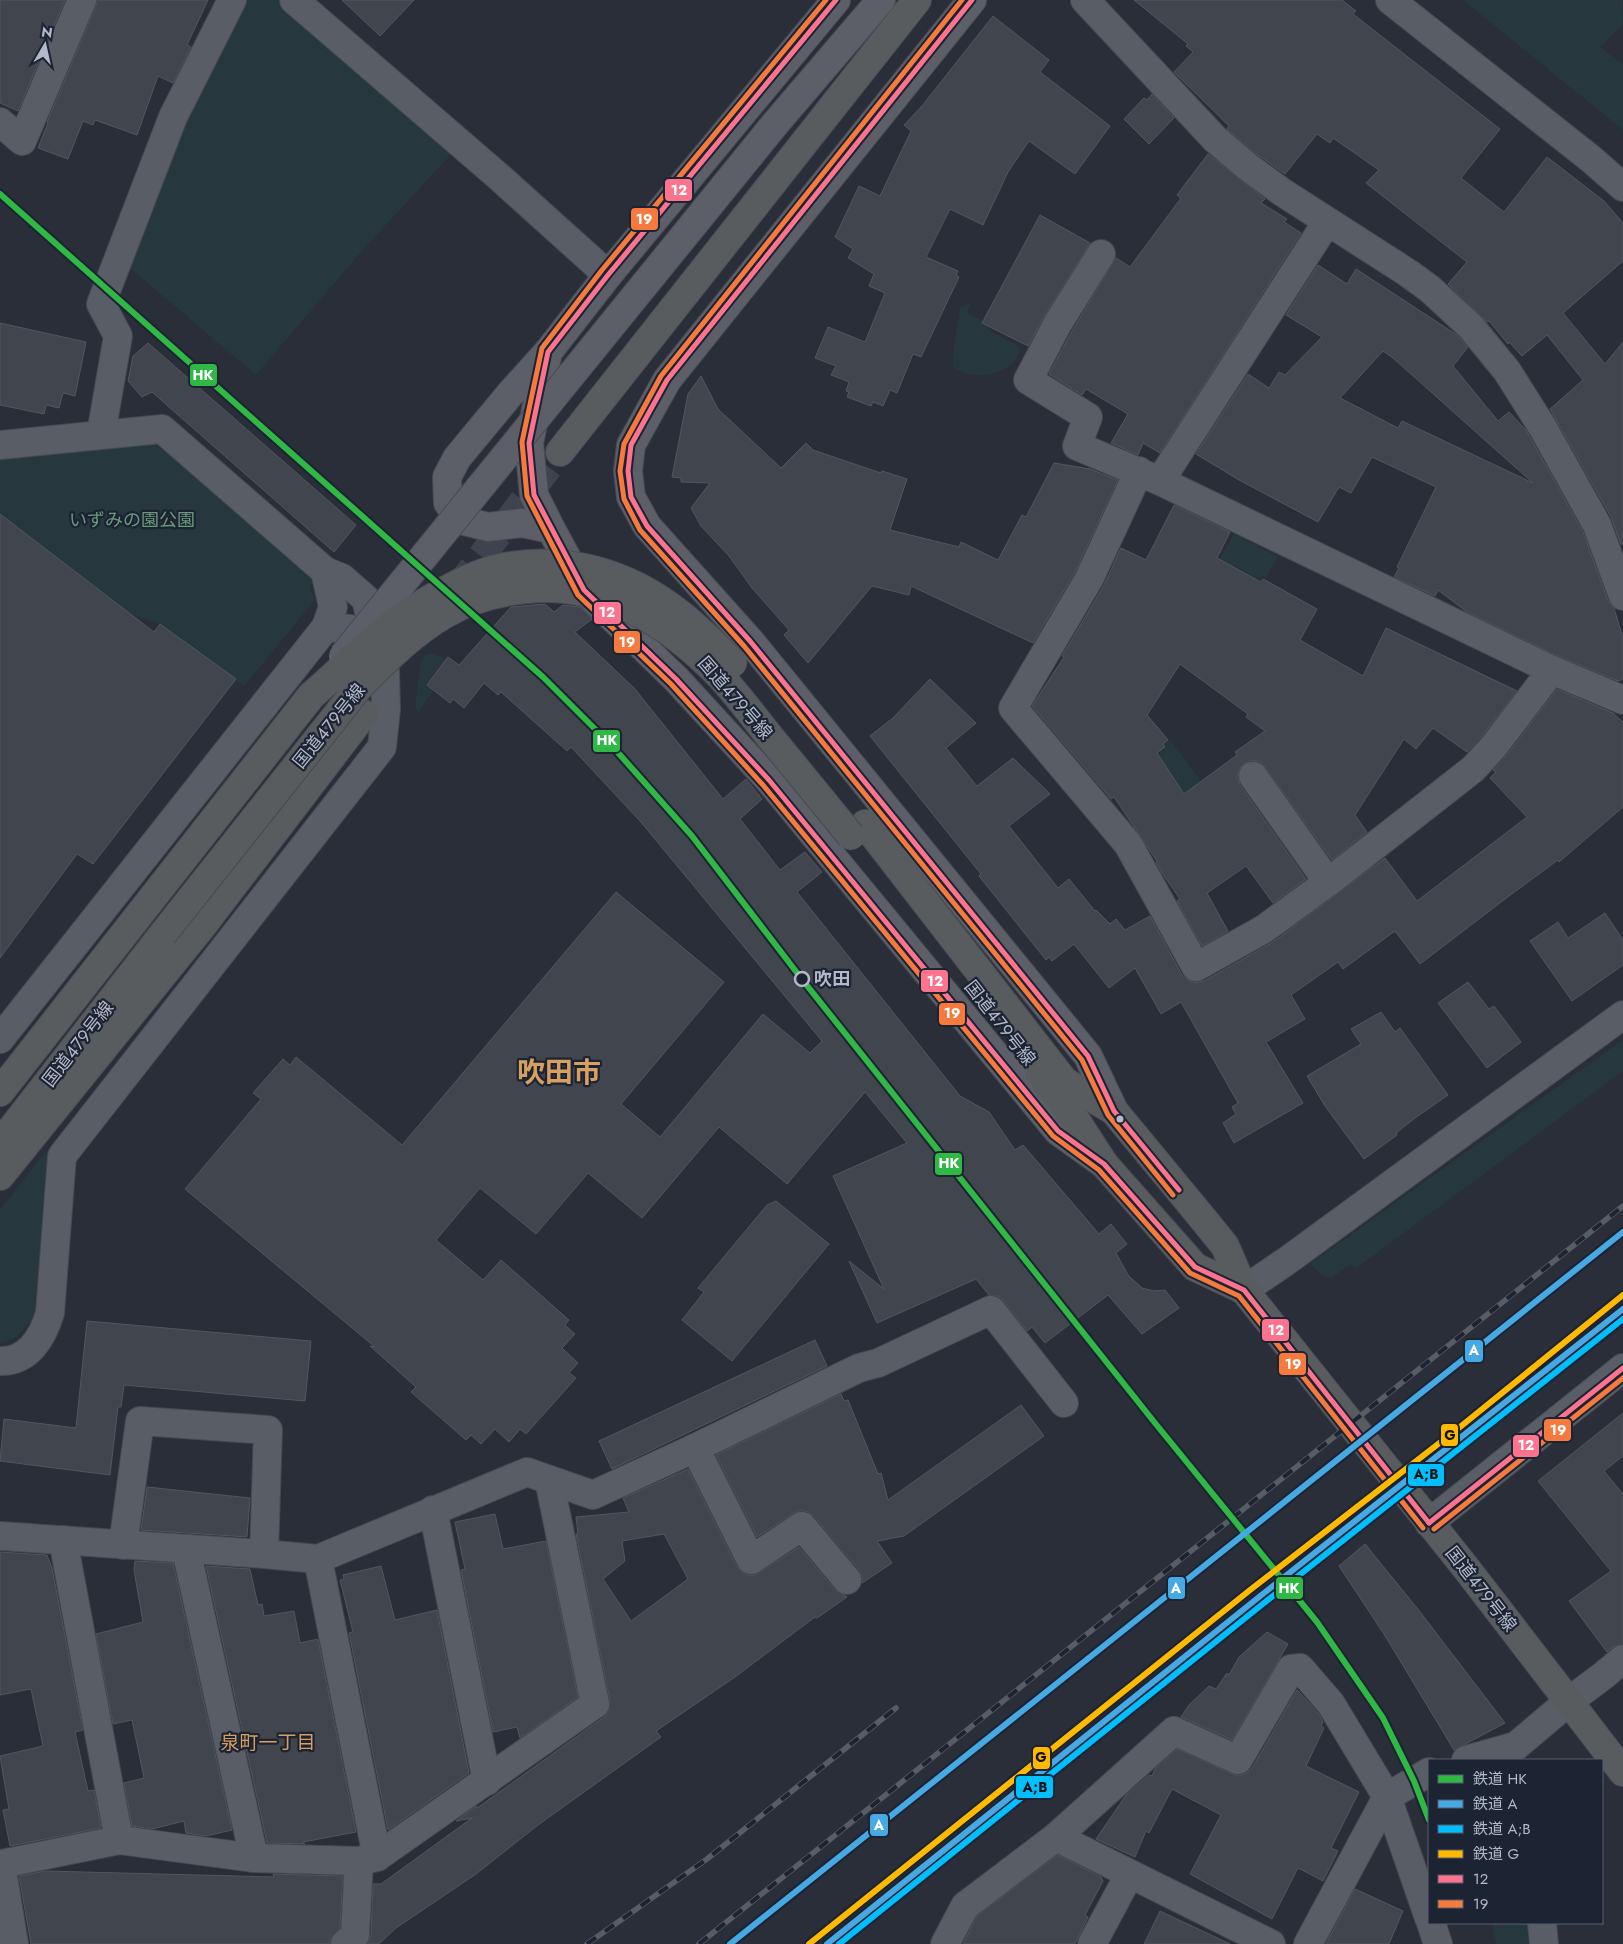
<svg xmlns="http://www.w3.org/2000/svg" width="1623" height="1944" font-family="Jost,'Noto Sans JP',sans-serif">
  <rect width="100%" height="100%" fill="#292e38"/>
  <!-- green -->
  <g fill="#26383e">
    <path d="M241,0H282L454,151L361,252L256,375L130,268L181,119Z"/>
    <path d="M1463,0H1622L1623,24L1600,47L1623,64V130Z"/>
    <path d="M971,302L967,313L987,323V329L1020,347C1018,368 995,376 975,375C968,375 960,371 953,368C950,348 959,328 960,308Z"/>
    <path d="M146,442L166,451L314,577L310,587L315,600L244,686L160,624L131,614L0,514V457Z"/>
    <path d="M1234,534L1278,557L1266,578L1263,576L1260,580L1233,565L1222,584L1201,589Z"/>
    <path d="M432,653L446,659L427,685L434,690L418,712L415,704L421,660L425,655Z"/>
    <path d="M1170,740L1201,781L1200,783L1187,796L1180,787L1136,818L1156,752L1158,754L1167,747L1165,744Z"/>
    <path d="M1623,1040V1071L1355,1269L1351,1264L1331,1278C1322,1276 1316,1271 1311,1263Z"/>
    <path d="M45,1152L50,1154L42,1290L32,1320L14,1339L0,1343V1210Z"/>
    <path d="M1492,1923H1534L1536,1944H1496Z"/>
  </g>
  <!-- building -->
  <g fill="#41454e" stroke="#51565f" fill-rule="evenodd">
    <path d="M0,0H65L18,111L0,103Z"/>
    <path d="M97,0H208L187,45L191,47L173,83L158,76L137,135L95,120L93,125L83,121L68,159L38,148L48,123L47,122L96,6Z"/>
    <path d="M342,0H414L380,36Z"/>
    <path d="M1134,0H1342L1356,11L1353,14L1500,129L1461,178L1504,212L1547,157L1604,201L1623,223V261L1563,313L1605,364L1623,342V543L1621,545L1611,517L1550,409L1583,380L1547,335L1522,356L1509,342L1508,344L1489,321L1487,322L1448,284L1467,262L1366,183L1379,170L1333,138L1330,143L1317,134L1285,174L1258,155L1227,129L1229,126L1174,72L1193,52L1186,46L1188,44Z"/>
    <path d="M993,16L1049,60L1040,72L1110,126L1075,174L1029,141L1008,172L983,225L950,209L926,257L958,271L956,275L959,277L921,357L913,354L897,393L890,390L883,406L873,402L871,406L847,397L849,392L846,391L849,382L831,375L836,366L815,358L828,327L865,342L885,293L869,286L874,274L848,258L853,249L835,237L859,186L880,196L911,131L904,125L922,106Z"/>
    <path d="M1152,94L1174,118L1149,144L1124,119L1144,98L1147,100Z"/>
    <path d="M1208,154L1265,199L1261,203L1287,219L1284,222L1301,233L1160,453L1143,443L1138,455L1111,443L1128,414L1086,389L1082,395L1049,374L1072,331L1116,258L1130,267L1181,198L1177,195Z"/>
    <path d="M1040,215L1090,243L1045,315L1028,346L982,323Z"/>
    <path d="M1318,265L1347,284L1356,269L1457,335L1468,347L1453,366L1498,421L1509,412L1526,430L1583,532L1608,601L1614,608L1623,638V679L1618,681L1558,656L1467,612L1438,590L1435,596L1394,577L1399,568L1397,567L1436,487L1372,457L1351,493L1339,487L1318,522L1239,480L1196,454L1248,374L1269,388L1279,372L1285,375L1322,337L1286,315ZM1383,351L1393,358L1533,483L1402,421L1398,428L1340,398Z"/>
    <path d="M0,323L86,342L75,396L63,393L59,408L46,405L44,414L0,405Z"/>
    <path d="M148,343L356,525L334,552L152,392L142,397L128,381L133,356Z"/>
    <path d="M701,376L718,409L781,468L806,443L813,450L881,473L882,471L907,479L890,530L959,547L961,542L998,560L1022,515L1026,517L1054,463L1090,469L1118,480L1075,572L1033,643L911,586L909,595L872,586L808,663L784,635L789,630L752,588L729,556L701,526L691,508L710,483L681,482V478L672,477L688,394Z"/>
    <path d="M1174,505L1230,532L1217,558L1261,582L1263,579L1317,609L1300,640L1363,676L1386,628L1517,691L1482,736L1467,752L1433,728L1416,749L1404,739L1355,815L1367,832L1332,860L1265,767L1260,762L1252,760L1244,764L1239,769L1237,777L1240,785L1306,879L1273,903L1246,866L1207,893L1228,931L1202,946L1177,901L1180,899L1162,873L1156,862L1157,861L1114,797L1111,799L1032,706L1064,657L1062,656L1103,587L1121,548L1146,560ZM1180,664L1248,714L1246,717L1265,731L1235,752L1237,755L1184,794L1157,753L1165,747L1163,744L1168,740L1147,715Z"/>
    <path d="M0,514L154,632L160,624L236,679L93,864L77,854L0,958Z"/>
    <path d="M545,604L554,612L563,605L580,607L592,619L575,632L635,689L723,799L746,779L762,799L740,819L780,870L805,852L822,872L797,892L960,1096L989,1112L1015,1150L1023,1145L1099,1234L1111,1224L1127,1244L1116,1253L1128,1275L1142,1288L1154,1291L1165,1290L1179,1308L1142,1334L1108,1295L1045,1343L1032,1327L1027,1331L1003,1300L998,1296L989,1295L976,1279L877,1323L849,1261L884,1289L833,1176L907,1143L865,1092L787,1184L719,1127L642,1218L588,1173L536,1234L480,1188L436,1240L483,1280L501,1260L569,1320L565,1325L575,1334L562,1348L578,1363L569,1373L576,1378L526,1434L520,1429L509,1442L495,1429L481,1444L471,1435L466,1440L411,1392L416,1387L370,1346L375,1347L185,1189L261,1099L253,1093L283,1059L290,1065L296,1057L402,1145L616,892L724,982L621,1104L660,1137L763,1014L810,1053L822,1041L640,821L571,747L567,751L501,692L498,695L484,683L464,708L453,699L450,703L427,685L448,657L459,665L511,607Z"/>
    <path d="M930,679L976,723L946,748L977,786L1013,758L1050,794L1009,826L1058,888L1069,879L1095,911L1096,910L1110,924L1116,919L1125,930L1150,916L1182,975L1188,980L1195,983L1204,981L1273,942L1385,858L1417,901L1527,817L1490,778L1496,772L1493,770L1506,756L1557,689L1613,713L1623,722V807L1559,862L1558,860L1509,896L1420,964L1395,931L1343,969L1338,962L1291,995L1305,1019L1266,1042L1303,1103L1234,1143L1223,1123L1236,1114L1232,1107L1238,1103L1181,1002L1161,1014L1135,968L1109,988L1074,944L1052,961L1049,957L1046,960L979,876L981,874L870,736L893,718Z"/>
    <path d="M1605,913L1623,940V965L1572,1001L1530,941L1558,922L1568,938Z"/>
    <path d="M1468,982L1489,1009L1494,1006L1521,1042L1487,1068L1438,1003Z"/>
    <path d="M1381,1012L1395,1032L1400,1028L1448,1095L1415,1118L1396,1133L1397,1135L1364,1159L1325,1106L1307,1076L1361,1044L1351,1029Z"/>
    <path d="M776,1201L829,1244L732,1361L682,1320L704,1292L698,1288L767,1205Z"/>
    <path d="M87,1321L311,1341L305,1401L124,1385L121,1407H118L110,1475L0,1461L4,1419L76,1428Z"/>
    <path d="M815,1340L827,1366L612,1469L599,1441Z"/>
    <path d="M841,1394L844,1401L848,1400L878,1474L881,1473L888,1500L1021,1405L1044,1436L904,1536L877,1541L892,1563L862,1583V1577L859,1570L814,1516L808,1512L801,1510L794,1513L757,1537L716,1455Z"/>
    <path d="M1623,1413V1456L1604,1471L1623,1494V1644L1613,1647L1607,1652L1569,1601L1611,1571L1538,1481Z"/>
    <path d="M688,1469L737,1567L743,1573L751,1576L759,1573L799,1547L835,1590L847,1597L817,1618L815,1617L735,1677L656,1731L661,1737L538,1825L476,1874L396,1928L379,1944H367L371,1936L373,1884H381L472,1818L456,1821L476,1806L477,1808L604,1717L609,1710L610,1701L576,1534H578L576,1517L629,1512L623,1498ZM664,1534L688,1579L631,1621L603,1579L625,1561L622,1541Z"/>
    <path d="M147,1487L250,1498L247,1537L141,1530Z"/>
    <path d="M495,1514L503,1549L546,1541L578,1697L520,1738L517,1727L493,1732L461,1570L465,1569L455,1522Z"/>
    <path d="M1365,1544L1417,1608L1505,1723L1454,1750L1384,1634L1339,1566Z"/>
    <path d="M0,1552L47,1555L52,1568L83,1730L75,1732L88,1791L94,1790L101,1828L10,1846L3,1810L9,1809L0,1756L43,1746L31,1689L0,1695Z"/>
    <path d="M135,1561L173,1563L232,1830L206,1836L186,1833L184,1821L152,1829L132,1826L124,1783L144,1778L132,1720L113,1724L96,1634L143,1622L134,1570Z"/>
    <path d="M206,1566L250,1569L258,1605L262,1604L264,1616L294,1611L300,1643L318,1639L356,1832L303,1842L305,1844L267,1843Z"/>
    <path d="M381,1566L395,1620L437,1610L469,1773L388,1830L349,1633L353,1632L340,1580L344,1579L343,1575Z"/>
    <path d="M1267,1632L1288,1644L1232,1740L1181,1717L1189,1705L1209,1686L1216,1689L1227,1673L1229,1675L1239,1657Z"/>
    <path d="M1297,1690L1300,1693L1318,1713L1323,1722L1321,1726L1324,1728L1306,1766L1359,1792L1331,1848L1338,1851L1323,1881L1298,1868L1272,1919L1190,1874L1221,1815L1172,1789L1149,1833L1146,1831L1135,1857L1096,1839L1126,1795L1149,1775L1152,1776L1155,1769L1177,1749L1232,1774L1239,1776L1247,1773L1252,1768Z"/>
    <path d="M1058,1855L1101,1877L1103,1881L1085,1915L1088,1917L1075,1944H963L977,1916Z"/>
    <path d="M45,1871L274,1877L273,1874L343,1876L340,1928L330,1939V1944H31L19,1876Z"/>
    <path d="M1355,1889L1403,1911L1389,1944H1326Z"/>
    <path d="M1160,1911L1230,1944H1144Z"/>
  </g>
  <g fill="none" stroke-linecap="round" stroke-linejoin="round">
    <!-- highway-tunnel -->
    <path stroke="#3e434e" stroke-width="28" stroke-dasharray="28 14" stroke-linecap="butt" d="M456,590L560,452"/>
    <!-- minor casing -->
    <g stroke="#454951" stroke-width="30">
      <g id="minor">
        <path d="M294,0L498,176L608,275"/>
        <path d="M1085,0L1215,139L1248,167L1282,192L1408,273L1430,289L1471,327L1507,371L1543,428L1597,525L1623,596"/>
        <path d="M1390,0L1591,159L1623,187"/>
        <path d="M0,122L22,141L82,0"/>
        <path d="M1101,254L1058,323L1028,380L1088,417L1077,446L1160,481L1552,670L1623,700"/>
        <path d="M101,434L118,336L101,304L173,117L232,0"/>
        <path d="M0,445L162,429L325,571L342,578L366,599L376,642"/>
        <path d="M1139,471L1089,579L1013,708L1128,844L1196,967L1264,929L1335,877L1473,769L1494,746L1552,670"/>
        <path d="M1160,481L1327,222"/>
        <path d="M325,571L333,607L326,627"/>
        <path d="M1253,776L1328,882"/>
        <path d="M0,1039L326,627L350,629L376,643L385,671L386,709L382,747L62,1156L50,1313C43,1336 29,1362 0,1361"/>
        <path d="M1244,1290L1288,1260L1623,1015"/>
        <path d="M695,1448L751,1560L802,1526L847,1580"/>
        <path d="M433,1510L487,1781"/>
        <path d="M1429,1523L1623,1368"/>
        <path d="M0,1536L264,1554L318,1559L527,1472L593,1495L695,1448L859,1368L878,1363L991,1310L1064,1403"/>
        <path d="M63,1540L119,1840"/>
        <path d="M123,1545L140,1421L268,1430L264,1554"/>
        <path d="M186,1549L254,1858"/>
        <path d="M1466,1760L1516,1746L1568,1702L1604,1675L1623,1659"/>
        <path d="M1056,1837L1271,1944"/>
        <path d="M377,1857L595,1704L549,1480"/>
        <path d="M1431,1923L1438,1944"/>
        <path d="M1542,1923L1544,1944"/>
        <path d="M14,1944L1,1864L119,1840L254,1858L359,1861L377,1857L318,1559"/>
        <path d="M345,1944L355,1935L359,1861"/>
        <path d="M945,1944L965,1906L1056,1837L1174,1731L1238,1760L1291,1669L1300,1668L1331,1704L1387,1797L1429,1918"/>
        <path d="M1092,1944L1129,1875"/>
        <path d="M1308,1944L1387,1797L1429,1772"/>
      </g>
    </g>
    <!-- major casing -->
    <g stroke="#474b55" stroke-width="30">
      <g id="major">
        <path d="M836,0L608,275L548,352L529,443L534,495L551,529L584,590L676,679L769,780L1058,1131L1104,1164"/>
        <path d="M972,0L667,380L631,445L628,471L631,497L647,526L750,641L1088,1056L1114,1111"/>
        <path d="M775,124L881,0"/>
        <path d="M547,353L510,394L457,458L447,477L448,503L464,521L488,527L522,523L551,529"/>
      </g>
    </g>
    <!-- highway casing -->
    <g stroke="#464a53" stroke-width="30">
      <g id="highway">
        <path d="M560,452L917,0"/>
        <path d="M865,824L1064,1081L1114,1111L1204,1220L1225,1246L1244,1290L1466,1568L1623,1772"/>
        <path d="M1039,1073L1075,1119L1104,1164L1195,1267L1244,1290"/>
        <path d="M0,1092L311,696"/>
        <path d="M0,1144L163,934"/>
        <path d="M0,1176L203,925L364,714"/>
      </g>
    </g>
    <!-- minor -->
    <use href="#minor" stroke="#595d66" stroke-width="28"/>
    <!-- major -->
    <use href="#major" stroke="#5c5f67" stroke-width="28"/>
    <!-- highway -->
    <use href="#highway" stroke="#595c5f" stroke-width="28"/>
    <!-- rail casing -->
    <g stroke="#585c64" stroke-width="5.5">
      <g id="rail">
        <path d="M587,1944L707,1859L896,1708"/>
        <path d="M699,1944L1623,1206"/>
      </g>
    </g>
    <!-- rail -->
    <use href="#rail" stroke="#1c2333" stroke-width="4" stroke-dasharray="11" stroke-linecap="butt"/>
    <!-- major-bridge casing -->
    <g stroke="#474b55" stroke-width="30" stroke-linecap="butt">
      <path id="major-bridge" d="M343,656L775,124"/>
    </g>
    <!-- highway-bridge casing -->
    <g stroke="#464a53" stroke-width="30" stroke-linecap="butt">
      <g id="highway-bridge">
        <path d="M311,696C342,669 371,639 405,615C430,598 471,574 500,568C565,554 629,573 680,614C699,629 716,646 733,663"/>
        <path d="M163,934L359,687C385,661 412,633 445,614C470,599 497,592 527,589C602,581 668,623 719,675C737,694 753,716 770,737C797,770 824,803 851,836"/>
      </g>
    </g>
    <!-- major-bridge -->
    <use href="#major-bridge" stroke="#5c5f67" stroke-width="28"/>
    <!-- highway-bridge -->
    <use href="#highway-bridge" stroke="#595c5f" stroke-width="28"/>
    <!-- bus-1 casing -->
    <g stroke="#1c2333" stroke-width="9">
      <g id="bus-1">
        <path d="M836,0L608,275L548,352L529,443L534,495L584,590L676,679L769,780L1058,1131L1104,1164L1195,1267L1244,1290L1429,1523"/>
        <path d="M972,0L667,380L631,445L628,471L631,497L647,526L750,641L1088,1056L1114,1111L1179,1190"/>
        <path d="M1429,1523L1623,1368"/>
      </g>
    </g>
    <!-- bus-2 casing -->
    <g stroke="#1c2333" stroke-width="9">
      <g id="bus-2">
        <path d="M826,0L602,270L542,348L522,442L527,496L578,595L671,684L763,785L1053,1136L1099,1170L1190,1273L1239,1296L1423,1528"/>
        <path d="M962,0L661,376L624,444L620,471L624,499L640,530L744,646L1082,1060L1108,1115L1173,1195"/>
        <path d="M1434,1529L1623,1378"/>
      </g>
    </g>
    <!-- bus-1 -->
    <use href="#bus-1" stroke="#fc738d" stroke-width="5"/>
    <!-- bus-2 -->
    <use href="#bus-2" stroke="#f6793e" stroke-width="5"/>
    <!-- rail-1 casing -->
    <g stroke="#1c2333" stroke-width="10">
      <path id="rail-1" d="M0,194L543,677L613,747L692,836L801,978L1155,1423L1317,1622L1383,1718L1414,1781L1429,1820"/>
    </g>
    <!-- rail-2 casing -->
    <g stroke="#1c2333" stroke-width="10">
      <g id="rail-2">
        <path d="M730,1944L1623,1232"/>
        <path d="M827,1944L1259,1597L1623,1309"/>
      </g>
    </g>
    <!-- rail-3 casing -->
    <g stroke="#1c2333" stroke-width="10">
      <path id="rail-3" d="M839,1944L1264,1603L1623,1319"/>
    </g>
    <!-- rail-4 casing -->
    <g stroke="#1c2333" stroke-width="10">
      <path id="rail-4" d="M809,1944L1250,1590L1460,1427L1623,1295"/>
    </g>
    <!-- rail-1 -->
    <use href="#rail-1" stroke="#2fb844" stroke-width="6"/>
    <!-- rail-2 -->
    <use href="#rail-2" stroke="#46a9e4" stroke-width="6"/>
    <!-- rail-3 -->
    <use href="#rail-3" stroke="#00bfff" stroke-width="6"/>
    <!-- rail-4 -->
    <use href="#rail-4" stroke="#ffba00" stroke-width="6"/>
  </g>
  <!-- markers -->
  <circle fill="#1c2333" stroke="#b3b9c9" stroke-width="2.5" cx="802" cy="979" r="7"/>
  <circle fill="#b3b9c9" stroke="#1c2333" stroke-width="2" cx="1120" cy="1119" r="4.5"/>
  <g text-anchor="middle" stroke-width="4.5" stroke-linejoin="round" paint-order="stroke">
    <!-- park labels -->
    <g font-size="18" fill="#6a9a79" stroke="#1c2333">
      <text x="132" y="526">いずみの園公園</text>
    </g>
    <!-- street labels -->
    <g font-size="18" fill="#b3b9c9" stroke="#1c2333">
      <text transform="translate(735 698) rotate(49)" y="6">国道479号線</text>
      <text transform="translate(329 726) rotate(-51)" y="6">国道479号線</text>
      <text transform="translate(1000 1023) rotate(52)" y="6">国道479号線</text>
      <text transform="translate(78 1044) rotate(-52)" y="6">国道479号線</text>
      <text transform="translate(1481 1589) rotate(52)" y="6">国道479号線</text>
    </g>
    <!-- stop labels -->
    <g font-size="18" font-weight="bold" fill="#b3b9c9" stroke="#1c2333" text-anchor="start">
      <text x="814" y="985">吹田</text>
    </g>
    <!-- neighbourhood labels -->
    <g font-size="19" fill="#d79f60" stroke="#1c2333">
      <text x="268" y="1749">泉町一丁目</text>
    </g>
    <!-- town labels -->
    <g font-size="28" font-weight="bold" fill="#d79f60" stroke="#1c2333">
      <text x="559" y="1082">吹田市</text>
    </g>
  </g>
  <g stroke="#1c2333" stroke-width="2">
    <rect x="664" y="178" width="29" height="24" rx="5" fill="#fc738d"/>
    <rect x="630" y="207" width="29" height="24" rx="5" fill="#f6793e"/>
    <rect x="189" y="363" width="29" height="24" rx="5" fill="#2fb844"/>
    <rect x="593" y="601" width="29" height="24" rx="5" fill="#fc738d"/>
    <rect x="613" y="630" width="28" height="24" rx="5" fill="#f6793e"/>
    <rect x="592" y="729" width="29" height="24" rx="5" fill="#2fb844"/>
    <rect x="920" y="969" width="29" height="24" rx="5" fill="#fc738d"/>
    <rect x="938" y="1002" width="28" height="24" rx="5" fill="#f6793e"/>
    <rect x="934" y="1152" width="29" height="24" rx="5" fill="#2fb844"/>
    <rect x="1261" y="1318" width="29" height="24" rx="5" fill="#fc738d"/>
    <rect x="1464" y="1339" width="20" height="24" rx="5" fill="#46a9e4"/>
    <rect x="1278" y="1352" width="29" height="24" rx="5" fill="#f6793e"/>
    <rect x="1543" y="1418" width="29" height="24" rx="5" fill="#f6793e"/>
    <rect x="1440" y="1423" width="19" height="24" rx="5" fill="#ffba00"/>
    <rect x="1512" y="1434" width="28" height="24" rx="5" fill="#fc738d"/>
    <rect x="1407" y="1463" width="38" height="24" rx="5" fill="#00bfff"/>
    <rect x="1167" y="1576" width="19" height="24" rx="5" fill="#46a9e4"/>
    <rect x="1275" y="1576" width="29" height="24" rx="5" fill="#2fb844"/>
    <rect x="1032" y="1746" width="19" height="24" rx="5" fill="#ffba00"/>
    <rect x="1015" y="1775" width="39" height="24" rx="5" fill="#00bfff"/>
    <rect x="869" y="1813" width="20" height="24" rx="5" fill="#46a9e4"/>
  </g>
  <g font-size="14" text-anchor="middle" font-weight="bold" fill="#fff">
    <text x="679" y="195">12</text>
    <text x="644" y="224">19</text>
    <text x="203" y="380">HK</text>
    <text x="607" y="617">12</text>
    <text x="627" y="647">19</text>
    <text x="607" y="745">HK</text>
    <text x="935" y="986">12</text>
    <text x="952" y="1018">19</text>
    <text x="949" y="1168">HK</text>
    <text x="1276" y="1335">12</text>
    <text x="1474" y="1355">A</text>
    <text x="1293" y="1369">19</text>
    <text x="1558" y="1435">19</text>
    <text x="1526" y="1450">12</text>
    <text x="1176" y="1593">A</text>
    <text x="1289" y="1593">HK</text>
    <text x="879" y="1830">A</text>
  </g>
  <g font-size="14" text-anchor="middle" font-weight="bold" fill="#111">
    <text x="1450" y="1440">G</text>
    <text x="1426" y="1479">A;B</text>
    <text x="1041" y="1762">G</text>
    <text x="1035" y="1792">A;B</text>
  </g>
  <!-- legend -->
  <rect x="1428" y="1759" width="175" height="165" fill="#1c2333" stroke="#585f6f"/>
  <rect x="1438" y="1775" width="25" height="8" fill="#2fb844" stroke="#585f6f"/>
  <text x="1473" y="1784" font-size="15" fill="#b3b9c9">鉄道 HK</text>
  <rect x="1438" y="1800" width="25" height="8" fill="#46a9e4" stroke="#585f6f"/>
  <text x="1473" y="1809" font-size="15" fill="#b3b9c9">鉄道 A</text>
  <rect x="1438" y="1825" width="25" height="8" fill="#00bfff" stroke="#585f6f"/>
  <text x="1473" y="1834" font-size="15" fill="#b3b9c9">鉄道 A;B</text>
  <rect x="1438" y="1850" width="25" height="8" fill="#ffba00" stroke="#585f6f"/>
  <text x="1473" y="1859" font-size="15" fill="#b3b9c9">鉄道 G</text>
  <rect x="1438" y="1875" width="25" height="8" fill="#fc738d" stroke="#585f6f"/>
  <text x="1473" y="1884" font-size="15" fill="#b3b9c9">12</text>
  <rect x="1438" y="1900" width="25" height="8" fill="#f6793e" stroke="#585f6f"/>
  <text x="1473" y="1909" font-size="15" fill="#b3b9c9">19</text>
  <!-- north arrow -->
  <g transform="translate(45 45) rotate(9)" stroke="#1c2333" stroke-width="4" paint-order="stroke">
  <path d="M0-4L9 19L0 12L-9 19Z" fill="#b3b9c9"/>
  <text y="-8" font-size="14" font-weight="bold" text-anchor="middle" fill="#b3b9c9">N</text>
  </g>
</svg>
